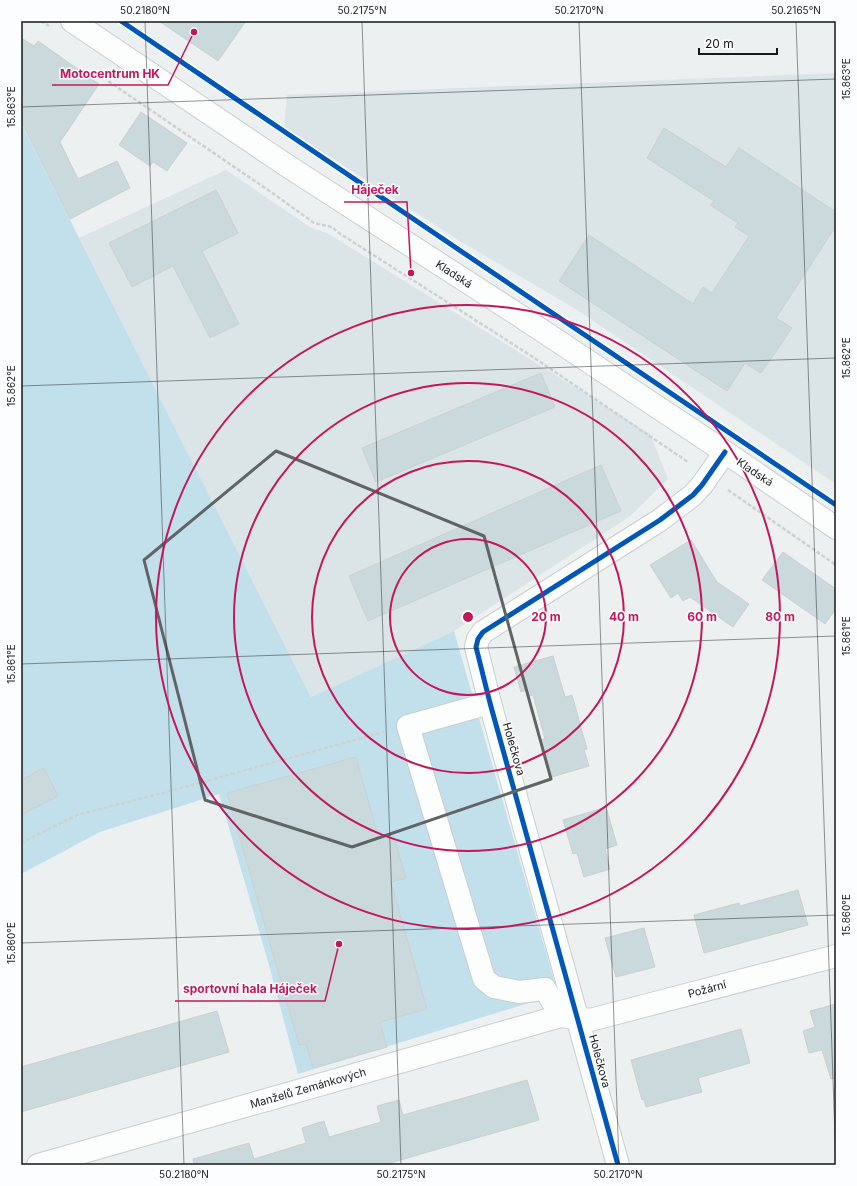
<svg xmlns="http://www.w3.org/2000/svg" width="857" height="1186" font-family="Inter,sans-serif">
  <rect width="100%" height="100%" fill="#edf0f1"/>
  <!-- built -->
  <g fill="#dbe4e6">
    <path d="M836,73V484L574,308L460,241L284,127L287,95Z"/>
    <path d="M226,170L310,227L329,234L650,434L668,479L629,517L454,631L311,697L79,238Z"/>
  </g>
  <!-- green -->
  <path fill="#c2e0ec" d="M21,123L311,697L454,631L558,994L298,1074L269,965L219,794L100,832L21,874Z"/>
  <!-- building -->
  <g fill="#cad9dc" stroke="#cdcfd0">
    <path d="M159,21H246L218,61Z"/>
    <path d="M21,38L34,46L38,41L99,84L60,142L78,179L117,161L130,188L70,219L21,121Z"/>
    <path d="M141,112L187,143L167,171L153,162L150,166L119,145Z"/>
    <path d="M664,128L726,167L739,148L836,212V226L776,318L792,328L761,373L745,363L727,391L559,281L589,235L693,304L703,287L712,293L749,236L735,227L738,223L710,205L714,201L647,158Z"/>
    <path d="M216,190L238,233L202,251L239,324L210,338L173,266L132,287L109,243Z"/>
    <path d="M541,373L555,407L376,482L362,448Z"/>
    <path d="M601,465L621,511L368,621L349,576Z"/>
    <path d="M691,540L717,582L749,604L733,627L690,597L683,601L678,593L671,598L650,565Z"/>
    <path d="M783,552L836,589V609L825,624L762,580Z"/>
    <path d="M553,656L565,697L572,695L587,749L584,750L589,766L552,777L541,740L545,739L533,695L529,696L527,690L521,692L514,667Z"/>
    <path d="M356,757L379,839L393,835L406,878L391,882L427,1009L380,1022L387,1047L313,1068L306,1044L299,1045L227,793Z"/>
    <path d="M44,768L58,796L21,815V780Z"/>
    <path d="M606,807L617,845L605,849L610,869L584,877L577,853L573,854L563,820Z"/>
    <path d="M798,890L808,925L704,953L694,915L739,903L740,906Z"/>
    <path d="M644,928L655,967L616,977L605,938Z"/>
    <path d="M836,1004V1078L831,1079L822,1050L809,1053L803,1031L815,1027L810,1011Z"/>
    <path d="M217,1011L229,1052L21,1112V1067Z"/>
    <path d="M741,1029L750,1063L698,1078L702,1092L646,1107L644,1099L642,1100L631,1060Z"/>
    <path d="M527,1080L539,1120L383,1165H194L193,1159L249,1143L254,1159L306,1143L302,1128L324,1121L329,1137L381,1122L377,1106L399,1100L403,1115Z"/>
  </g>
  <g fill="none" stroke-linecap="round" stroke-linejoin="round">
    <!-- minor casing -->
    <g stroke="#cbcdce" stroke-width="24">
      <g id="minor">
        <path d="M490,703L408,726L484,979L494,987L519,992L545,989L561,1016"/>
        <path d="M38,1165L561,1016L590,1020L836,956"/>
        <path d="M618,1165L490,703L476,647L478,639L483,632L660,520L693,495L702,485L725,452"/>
      </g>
    </g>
    <!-- major casing -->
    <g stroke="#cbcdce" stroke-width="24">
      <path id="major" d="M72,21L286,165L520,316L725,452L836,528"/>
    </g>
    <!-- path -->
    <g stroke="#cfd0d0" stroke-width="2.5" stroke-dasharray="4 2" stroke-linecap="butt">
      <path d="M41,21L49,26"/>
      <path d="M102,71L108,81L271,192L314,223L332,227L339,233L530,355L688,462"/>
      <path d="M728,490L836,565"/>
      <path d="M21,843L77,815L166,792L384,732"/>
    </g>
    <!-- minor -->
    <use href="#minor" stroke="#fcfdfd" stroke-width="22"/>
    <!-- major -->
    <use href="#major" stroke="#fcfdfd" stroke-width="22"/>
    <!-- cycleway casing -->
    <g stroke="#fbfdfe" stroke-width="8">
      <g id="cycleway">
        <path d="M121,21L836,505"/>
        <path d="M618,1165L490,703L476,647L478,639L483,632L660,520L693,495L702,485L725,452"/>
      </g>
    </g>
    <!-- cycleway -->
    <use href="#cycleway" stroke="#0057b8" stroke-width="5"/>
  </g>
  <!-- marked area -->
  <path fill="none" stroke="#616465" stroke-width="3" stroke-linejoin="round" d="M276,451L484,536L551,779L352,847L205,800L144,560Z"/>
  <!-- ticks -->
  <path fill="none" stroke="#161819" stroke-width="1" stroke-opacity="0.45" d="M145,21L184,1165M362,21L401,1165M579,21L619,1165M796,21L836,1165M21,107L836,79M21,386L836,358M21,664L836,636M21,943L836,915"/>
  <!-- distance rings -->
  <g fill="none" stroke="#c2185b" stroke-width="2">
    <circle cx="468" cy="617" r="78"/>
    <circle cx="468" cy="617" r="156"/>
    <circle cx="468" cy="617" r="234"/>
    <circle cx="468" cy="617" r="312"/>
  </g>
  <g text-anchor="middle" stroke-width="3" stroke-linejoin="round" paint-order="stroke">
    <!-- street labels -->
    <g font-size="11" fill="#161819" stroke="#fbfdfe">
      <text transform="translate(454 274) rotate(33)" y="4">Kladská</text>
      <text transform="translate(755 472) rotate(34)" y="4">Kladská</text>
      <text transform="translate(514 749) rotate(74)" y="4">Holečkova</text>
      <text transform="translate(707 989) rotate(-15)" y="4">Požární</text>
      <text transform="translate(600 1061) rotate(75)" y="4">Holečkova</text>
      <text transform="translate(308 1088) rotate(-16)" y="4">Manželů Zemánkových</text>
    </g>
  </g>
  <circle cx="468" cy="617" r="6" fill="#c2185b" stroke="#fbfdfe" stroke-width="2"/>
  <g font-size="12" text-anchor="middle" font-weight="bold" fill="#c2185b" stroke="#fbfdfe" stroke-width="3" stroke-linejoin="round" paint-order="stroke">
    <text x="546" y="621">20 m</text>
    <text x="624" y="621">40 m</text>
    <text x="702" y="621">60 m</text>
    <text x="780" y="621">80 m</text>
  </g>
  <!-- callouts -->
  <path fill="none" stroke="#c2185b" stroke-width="1.5" d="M194 32L168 85H52M411 273L407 202H344M339 944L325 1001H175"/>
  <g fill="#c2185b" stroke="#fbfdfe" stroke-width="1.5">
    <circle cx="194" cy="32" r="4"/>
    <circle cx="411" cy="273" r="4"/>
    <circle cx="339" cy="944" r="4"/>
  </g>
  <g font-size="12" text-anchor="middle" font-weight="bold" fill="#c2185b" stroke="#fbfdfe" stroke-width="3" stroke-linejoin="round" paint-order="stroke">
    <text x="110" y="78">Motocentrum HK</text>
    <text x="375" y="194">Háječek</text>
    <text x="250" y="993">sportovní hala Háječek</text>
  </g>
  <!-- border -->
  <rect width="857" height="1186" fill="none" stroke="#fbfdfe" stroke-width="44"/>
  <!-- scale -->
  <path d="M699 48v6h78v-6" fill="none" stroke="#161819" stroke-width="2"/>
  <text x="705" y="48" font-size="12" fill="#161819" stroke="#fbfdfe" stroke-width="3" paint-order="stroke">20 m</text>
  <rect x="22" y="22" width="813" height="1142" fill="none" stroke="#161819" stroke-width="1.5"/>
  <g font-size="10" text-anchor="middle" fill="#161819">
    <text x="145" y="14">50.2180°N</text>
    <text x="362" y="14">50.2175°N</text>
    <text x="579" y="14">50.2170°N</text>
    <text x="796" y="14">50.2165°N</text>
    <text transform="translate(846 79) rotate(-90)" y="4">15.863°E</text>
    <text transform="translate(11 107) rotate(-90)" y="4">15.863°E</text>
    <text transform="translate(846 358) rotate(-90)" y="4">15.862°E</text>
    <text transform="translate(11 386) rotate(-90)" y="4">15.862°E</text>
    <text transform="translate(846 636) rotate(-90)" y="4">15.861°E</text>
    <text transform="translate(11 664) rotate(-90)" y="4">15.861°E</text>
    <text transform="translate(846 915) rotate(-90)" y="4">15.860°E</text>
    <text transform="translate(11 943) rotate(-90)" y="4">15.860°E</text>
    <text x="184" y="1178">50.2180°N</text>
    <text x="401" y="1178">50.2175°N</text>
    <text x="618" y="1178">50.2170°N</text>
  </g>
</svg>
